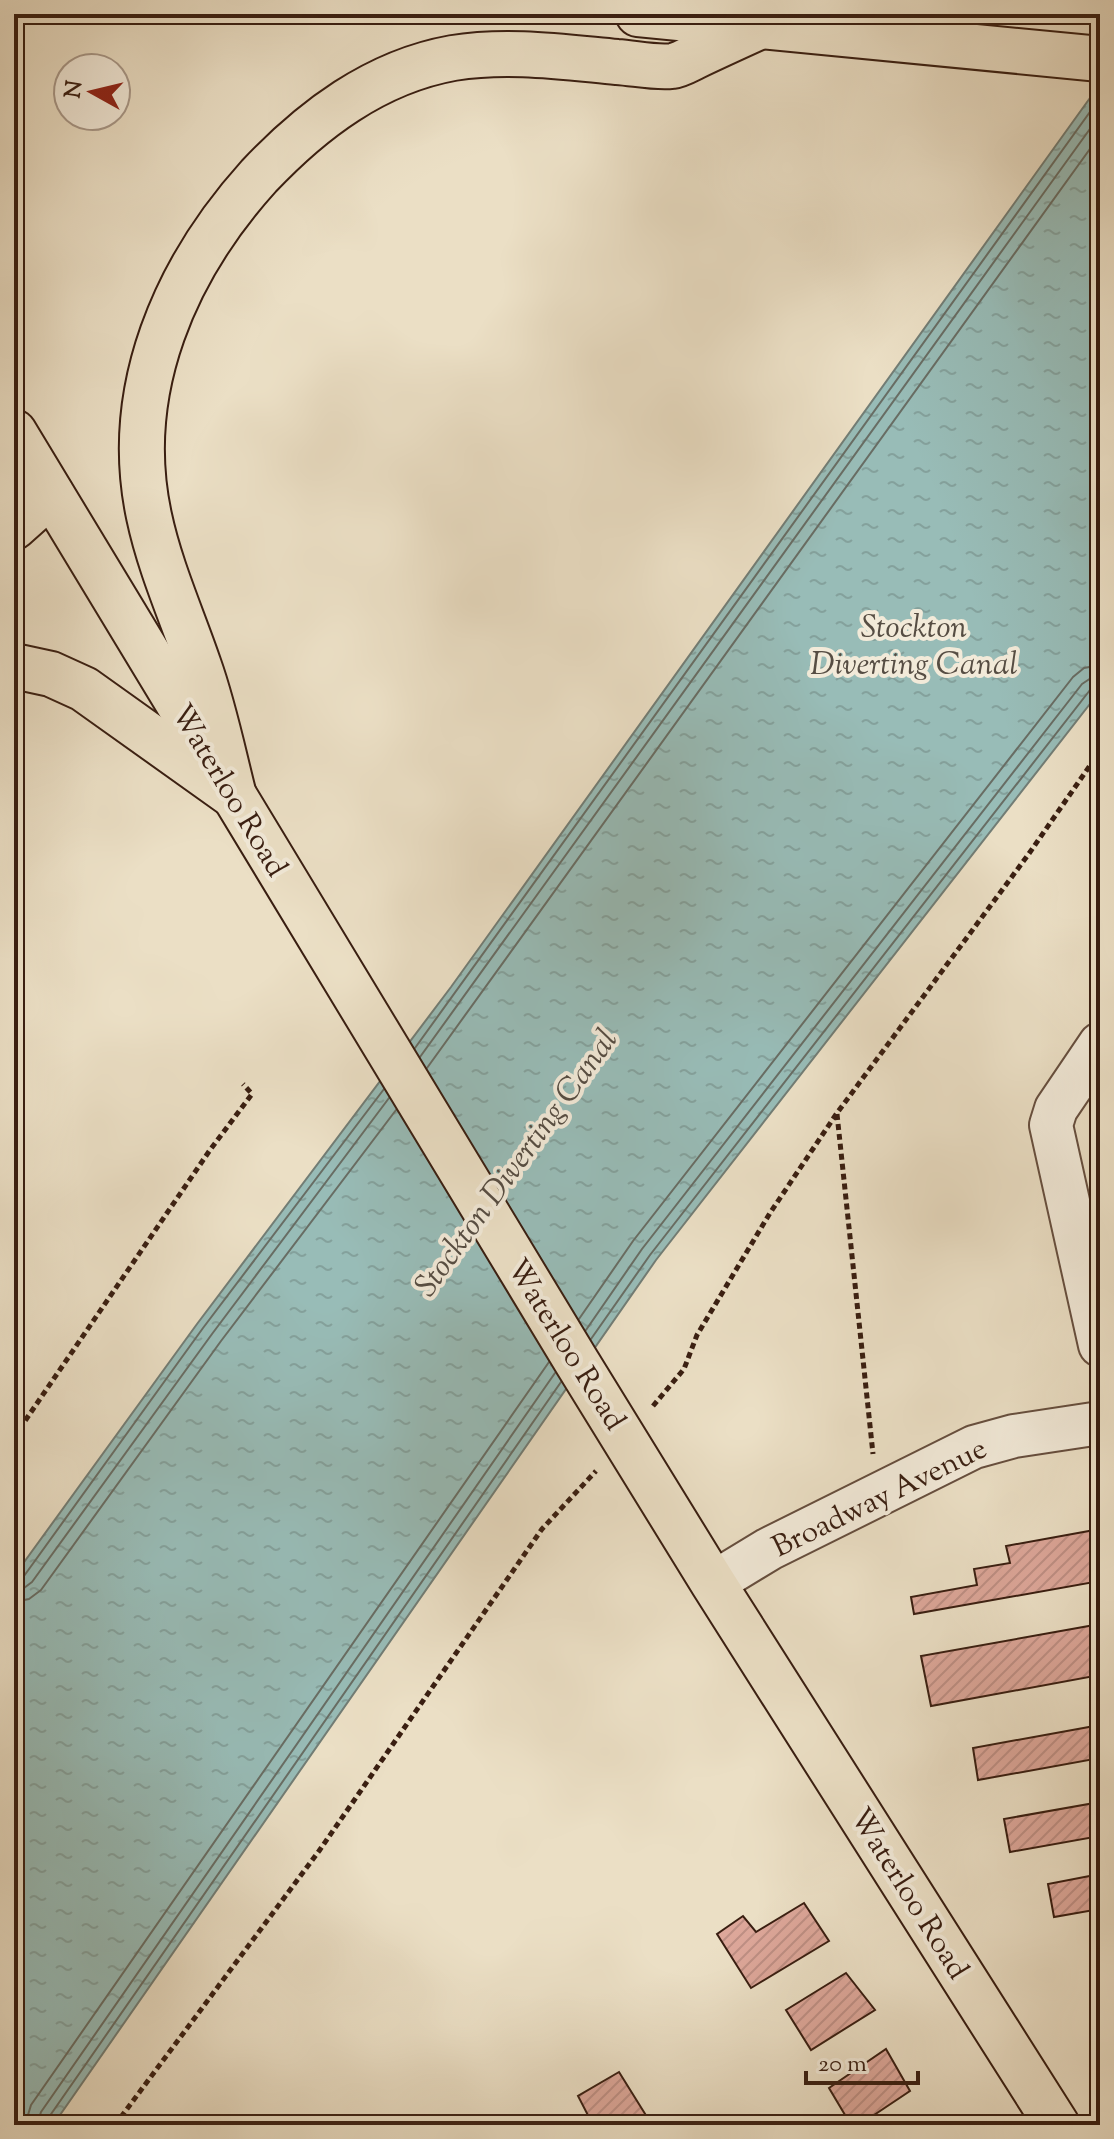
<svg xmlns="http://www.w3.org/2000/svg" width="1114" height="2139" font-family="'Sorts Mill Goudy',serif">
  <defs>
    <pattern id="water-ripples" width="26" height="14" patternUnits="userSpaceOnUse" patternTransform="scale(2)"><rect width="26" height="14" fill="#98bcb7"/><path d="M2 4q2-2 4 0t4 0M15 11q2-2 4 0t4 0" fill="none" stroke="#84a19c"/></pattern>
    <pattern id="building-hatch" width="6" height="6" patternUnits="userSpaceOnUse" patternTransform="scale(2)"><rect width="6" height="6" fill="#dda79a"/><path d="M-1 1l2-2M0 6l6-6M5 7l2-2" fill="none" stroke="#be8f84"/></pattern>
  </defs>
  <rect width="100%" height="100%" fill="#ebdfc5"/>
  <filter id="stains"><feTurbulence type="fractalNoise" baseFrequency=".0025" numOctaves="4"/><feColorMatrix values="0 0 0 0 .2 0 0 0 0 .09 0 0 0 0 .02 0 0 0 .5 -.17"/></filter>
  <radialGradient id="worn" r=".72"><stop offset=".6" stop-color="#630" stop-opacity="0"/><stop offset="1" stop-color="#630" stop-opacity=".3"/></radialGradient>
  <!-- water -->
  <path fill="url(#water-ripples)" stroke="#727d75" stroke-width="2" d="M1100,84V691L656,1260L53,2125H14V1576L197,1324L451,987Z"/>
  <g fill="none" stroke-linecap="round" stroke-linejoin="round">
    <!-- shore -->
    <g stroke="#686d64" stroke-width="2">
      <path d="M415,1048L1100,98"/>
      <path d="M420,1057L1100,115"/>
      <path d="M427,1068L1100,135"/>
      <path d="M579,1319L633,1241L1073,677L1084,668L1100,665"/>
      <path d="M586,1330L642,1249L1082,684L1091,678L1100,677"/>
      <path d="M591,1339L650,1255L1090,690L1100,687"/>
      <path d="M14,1580L24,1576L203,1328L384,1089"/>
      <path d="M14,1590L24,1588L32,1582L212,1334L389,1098"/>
      <path d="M14,1602L29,1599L41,1590L221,1341L396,1110"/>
      <path d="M25,2125L31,2105L549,1362"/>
      <path d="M37,2125L41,2112L555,1373"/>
      <path d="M47,2125L49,2117L561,1382"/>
    </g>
  </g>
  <!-- building -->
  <g fill="url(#building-hatch)" stroke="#391e11" stroke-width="2">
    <path d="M1100,1529V1581L914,1614L911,1597L977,1585L974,1569L1010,1563L1006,1546Z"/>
    <path d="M1100,1624V1675L931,1706L921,1656Z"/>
    <path d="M1100,1725V1758L978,1780L973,1748Z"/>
    <path d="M1100,1802V1836L1010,1852L1004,1819Z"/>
    <path d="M1100,1874V1909L1054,1917L1048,1884Z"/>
    <path d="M804,1903L829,1941L751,1988L717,1934L743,1916L756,1932Z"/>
    <path d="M846,1973L875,2010L811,2050L786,2010Z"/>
    <path d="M886,2049L910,2091L859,2125H851L829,2088Z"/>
    <path d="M619,2072L652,2125H593L578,2096Z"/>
  </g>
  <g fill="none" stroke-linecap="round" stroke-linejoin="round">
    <!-- minor casing -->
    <g stroke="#664e3e" stroke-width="46">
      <g id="minor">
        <path d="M1100,1044L1056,1109L1051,1125L1100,1345"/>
        <path d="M713,1583L769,1549L974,1447L1014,1436L1100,1423"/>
      </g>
    </g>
    <!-- major casing -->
    <g stroke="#391e11" stroke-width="48">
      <path id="major" d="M14,432L575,1359L713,1583L1057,2125"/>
    </g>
    <!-- highway casing -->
    <g stroke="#391e11" stroke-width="48">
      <g id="highway">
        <path d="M638,14L1100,59"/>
        <path d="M14,527L51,494"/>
        <path d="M14,666L51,674L84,689L234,796"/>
        <path d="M234,796C223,753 214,708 199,666C182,616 160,568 149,516C122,390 175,269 259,176C312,120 375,72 453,58C508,49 563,57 617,62C634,63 655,68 672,66C679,65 688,60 694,57C717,46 739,36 761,26"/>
      </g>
    </g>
    <!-- path -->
    <g stroke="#391e11" stroke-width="5" stroke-dasharray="6 4" stroke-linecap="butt">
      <path d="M837,1114L873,1454"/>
      <path d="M653,1406L684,1369L697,1335L770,1213L837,1113L1028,855L1100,751"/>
      <path d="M14,1437L210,1150L252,1094L243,1084"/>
      <path d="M115,2125L319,1851L542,1529L596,1471"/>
    </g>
    <!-- minor -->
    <use href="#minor" stroke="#f2ead9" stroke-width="42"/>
    <!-- major -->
    <use href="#major" stroke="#ebdfc5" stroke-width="44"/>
    <!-- highway -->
    <use href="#highway" stroke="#ebdfc5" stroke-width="44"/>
  </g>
  <g text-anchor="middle" stroke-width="8" stroke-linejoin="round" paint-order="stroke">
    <!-- street labels -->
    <g font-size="30" fill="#391e11" stroke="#f2ead9">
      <text transform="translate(230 790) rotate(59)" y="10">Waterloo Road</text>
      <text transform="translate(567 1344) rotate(58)" y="10">Waterloo Road</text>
      <text transform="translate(879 1497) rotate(-26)" y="10">Broadway Avenue</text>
      <text transform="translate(910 1893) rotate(58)" y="10">Waterloo Road</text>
    </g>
    <!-- water labels -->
    <g font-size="32" font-style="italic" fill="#564d43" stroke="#f2ead9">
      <text x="914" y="637">Stockton<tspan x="914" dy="37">Diverting Canal</tspan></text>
      <text transform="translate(515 1162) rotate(-54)" y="11">Stockton Diverting Canal</text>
    </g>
  </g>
  <!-- margin -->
  <rect width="1114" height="2139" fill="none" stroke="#ebdfc5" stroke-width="48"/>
  <rect x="16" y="16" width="1082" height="2107" fill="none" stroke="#391e11" stroke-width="4"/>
  <rect x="24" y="24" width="1066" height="2091" fill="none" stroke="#391e11" stroke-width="2"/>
  <!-- north arrow -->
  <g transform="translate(92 92) rotate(278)"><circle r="38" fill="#f2ead9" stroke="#a89889" stroke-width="2"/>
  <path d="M0-6L14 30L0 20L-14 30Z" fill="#8f2418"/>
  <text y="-12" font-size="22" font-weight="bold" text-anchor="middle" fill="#391e11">N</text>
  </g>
  <!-- scale -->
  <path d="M806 2071v12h112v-12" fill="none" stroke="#391e11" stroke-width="4"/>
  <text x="818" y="2071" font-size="24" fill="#391e11" stroke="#f2ead9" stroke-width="6" paint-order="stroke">20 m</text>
  <rect width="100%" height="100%" filter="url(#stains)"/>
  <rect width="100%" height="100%" fill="url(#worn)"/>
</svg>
